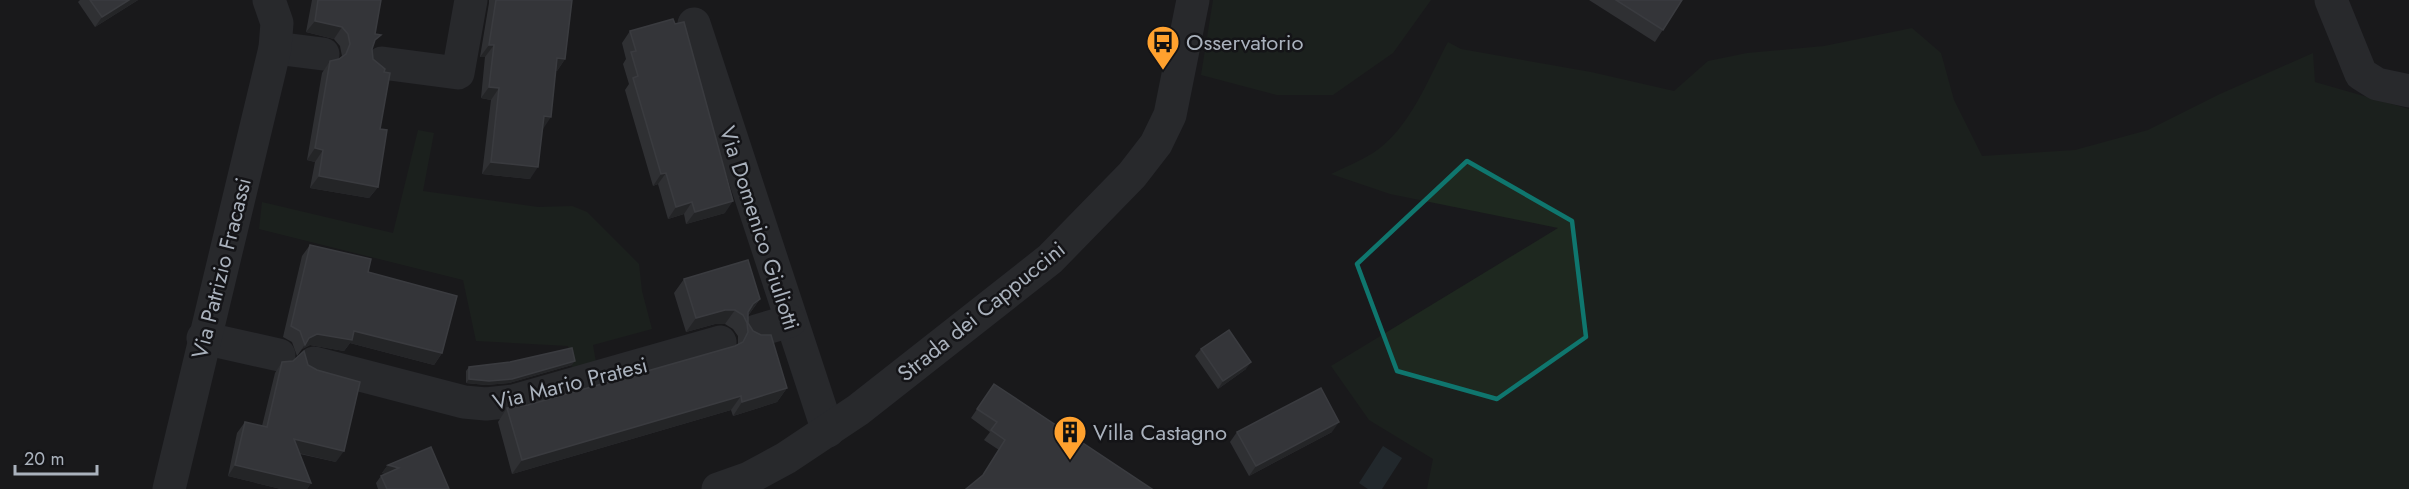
<svg xmlns="http://www.w3.org/2000/svg" width="2409" height="489" font-family="Jost,sans-serif">
  <rect width="100%" height="100%" fill="#19191c"/>
  <!-- green -->
  <g fill="#1e281f">
    <path d="M1213,0H1431L1393,53L1333,95H1277L1201,75Z"/>
    <path d="M1912,28L1941,53L1954,100L1982,156L2075,150L2148,130L2220,94L2313,53L2315,82L2409,109V489H1427L1433,459L1369,420L1331,366L1558,228L1390,194L1331,174C1345,167 1360,161 1373,153C1410,129 1428,79 1448,42L1461,49L1591,72L1674,91L1708,61L1747,53L1824,46Z"/>
    <path d="M418,130L434,133L423,191L538,207L572,206L587,212L639,264L642,291L652,329L593,345L597,368L573,373L568,346L476,341L463,280L259,229L262,202L393,233Z"/>
  </g>
  <!-- water -->
  <path fill="#2d3b42" d="M1383,446L1402,458L1382,489H1368L1359,483Z"/>
  <g fill="none" stroke-linecap="round" stroke-linejoin="round">
    <!-- minor -->
    <g stroke="#3a3c41" stroke-width="33">
      <path d="M2331,0L2361,74L2377,84L2409,91"/>
      <path d="M694,24L828,431"/>
      <path d="M275,48L323,54"/>
      <path d="M382,63L458,73L471,0"/>
      <path d="M756,331L790,321"/>
      <path d="M203,338L279,355"/>
      <path d="M314,363L464,402L486,404L513,401L720,342"/>
      <path d="M169,489L275,48L277,23L269,0"/>
      <path d="M718,489L749,478L786,458L858,410L1050,259L1132,175L1156,144L1170,115L1193,0"/>
    </g>
  </g>
  <!-- wall -->
  <g fill="#4a4c51">
    <path d="M80,0H138L95,27L78,2Z"/>
    <path d="M312,0H381L372,49L380,129L378,187L369,198L310,188L315,162L307,160L322,73L330,61L339,59L342,56L340,46L334,39L306,32Z"/>
    <path d="M489,0H572L565,59L557,71H556L530,179L482,174L491,100L481,98L485,57H480L489,3Z"/>
    <path d="M1589,0H1682L1655,42Z"/>
    <path d="M630,31L725,213L686,224L684,214L668,219L658,184L653,186L625,90L629,84L623,64L626,59L622,43Z"/>
    <path d="M310,245L368,272L442,353L434,365L350,343L344,351L310,345L302,349L297,356L292,342L283,337L302,256Z"/>
    <path d="M684,279L760,299L750,313L748,315V323L787,388L777,402L733,416L731,410L512,474L498,422L507,408L528,405L735,346L738,344V336L733,329L725,324H715L686,332L674,293Z"/>
    <path d="M1201,349L1246,369L1218,389L1195,356Z"/>
    <path d="M282,362L336,462L300,454L311,483L307,489H281L228,476L237,433L245,422L262,426L275,373Z"/>
    <path d="M572,365L509,383L486,385L466,383V371L469,367Z"/>
    <path d="M994,384L1152,489L982,476L999,450L984,440L990,432L971,418Z"/>
    <path d="M1237,432H1332L1249,476L1230,442Z"/>
    <path d="M388,465L449,489H378L376,483L381,476L386,474L382,473Z"/>
  </g>
  <!-- shaded-wall -->
  <g fill="#323337">
    <path d="M129,0H138L95,27L102,17Z"/>
    <path d="M315,21L342,27L334,39L306,32Z"/>
    <path d="M489,45H494L485,57H480Z"/>
    <path d="M557,58L565,59L557,71L549,70Z"/>
    <path d="M489,87L499,88L491,100L481,98Z"/>
    <path d="M544,116L551,117L543,129Z"/>
    <path d="M315,148L323,150L315,162L307,160Z"/>
    <path d="M491,162L538,167L530,179L482,174Z"/>
    <path d="M666,173L658,184L653,186L661,174Z"/>
    <path d="M319,176L378,187L369,198L310,188Z"/>
    <path d="M733,201L725,213L686,224L695,212Z"/>
    <path d="M692,202L684,214L668,219L676,207Z"/>
    <path d="M760,299L750,313L743,318L753,304Z"/>
    <path d="M725,310H735L725,324H715L686,332L696,318Z"/>
    <path d="M354,331L442,353L434,365L350,343L344,351L310,345L302,349L309,338L317,334Z"/>
    <path d="M575,361L572,365L509,383L486,385L466,383L469,379Z"/>
    <path d="M1251,362L1246,369L1218,389L1223,381Z"/>
    <path d="M787,388L777,402L733,416L742,402Z"/>
    <path d="M741,396L731,410L512,474L522,460Z"/>
    <path d="M1339,422L1332,432L1249,476L1256,466Z"/>
    <path d="M294,439L344,451L336,462L286,450Z"/>
    <path d="M235,465L311,483L307,489H281L228,476Z"/>
    <path d="M388,465L399,468L394,475L382,473Z"/>
  </g>
  <!-- building -->
  <g fill="#55575d" stroke="#62656c" stroke-width="1.5">
    <path d="M90,0H129L102,17Z"/>
    <path d="M318,0H381L375,34L381,35L375,40L372,49L373,59L385,69L384,72L390,73L380,129L387,130L378,187L319,176L323,150L315,148L330,61L339,59L346,54L350,44L348,34L342,27L315,21Z"/>
    <path d="M496,0H572L565,59L557,58L551,117L544,116L538,167L491,162L499,88L489,87L494,45H489Z"/>
    <path d="M1616,0H1682L1663,30Z"/>
    <path d="M673,19L675,24L684,22L733,201L695,212L692,202L676,207L666,173L661,174L633,78L638,76L631,52L636,51L630,31Z"/>
    <path d="M310,245L371,259L368,272L457,296L442,353L354,331L352,340L317,334L309,338L305,345L300,331L291,326Z"/>
    <path d="M748,260L760,299L753,304L748,312V323L753,331L761,335H771L787,388L742,402L741,396L522,460L507,408L528,405L735,346L743,342L748,332L747,323L743,315L735,310H725L696,318L684,279Z"/>
    <path d="M1229,330L1251,362L1223,381L1201,349Z"/>
    <path d="M572,348L575,361L512,379L489,381L469,379V367L510,362Z"/>
    <path d="M304,351L308,365L317,370L360,382L344,451L294,439L311,483L235,465L245,422L267,427L282,362L293,361Z"/>
    <path d="M994,384L1152,489H966L983,475L1005,440L991,430L997,422L977,409Z"/>
    <path d="M1321,388L1339,422L1256,466L1237,432Z"/>
    <path d="M431,447L449,489H387L381,476L399,468L388,465Z"/>
  </g>
  <!-- marked area -->
  <path d="M0 0H2409V489H0ZM1467,161L1572,221L1586,337L1497,399L1397,371L1357,264Z" fill="#19191c" fill-opacity=".55" fill-rule="evenodd"/>
  <path fill="none" stroke="#0f766e" stroke-width="4.5" stroke-linejoin="round" d="M1467,161L1572,221L1586,337L1497,399L1397,371L1357,264Z"/>
  <!-- icons -->
  <defs>
    <g id="bus-pin" transform="scale(1.725)"><path d="M0 17L-7.5 6A9.5 9.5 0 1 1 7.5 6Z" fill="#ffa12e" stroke="#141417"/><path d="M-5-6H5V4H4V6H2V4H-2V6H-4V4H-5ZM-3.5-4V0h7V-4ZM-3.5 1.2v1.5H-2V1.2ZM2 1.2v1.5H3.5V1.2Z" fill="#111"/></g>
    <g id="building-pin" transform="scale(1.725)"><path d="M0 17L-7.5 6A9.5 9.5 0 1 1 7.5 6Z" fill="#ffa12e" stroke="#141417"/><path d="M-4-6H4V6H1V3H-1V6H-4ZM-2.5-4.3h1.7v1.8h-1.7ZM.8-4.3h1.7v1.8H.8ZM-2.5-1h1.7V.8h-1.7ZM.8-1h1.7V.8H.8Z" fill="#111"/></g>
  </defs>
  <g fill-rule="evenodd">
    <use href="#bus-pin" x="1163" y="42"/>
    <use href="#building-pin" x="1070" y="432"/>
  </g>
  <g text-anchor="middle" stroke-width="5" stroke-linejoin="round" paint-order="stroke">
    <!-- poi labels -->
    <g font-size="22" fill="#aab2bd" stroke="#141417" text-anchor="start">
      <text x="1186" y="50">Osservatorio</text>
      <text x="1093" y="440">Villa Castagno</text>
    </g>
    <!-- street labels -->
    <g font-size="22" fill="#aab2bd" stroke="#141417">
      <text transform="translate(760 228) rotate(72)" y="8">Via Domenico Giuliotti</text>
      <text transform="translate(221 268) rotate(-76)" y="8">Via Patrizio Fracassi</text>
      <text transform="translate(981 311) rotate(-39)" y="8">Strada dei Cappuccini</text>
      <text transform="translate(570 383) rotate(-14)" y="8">Via Mario Pratesi</text>
    </g>
  </g>
  <!-- scale -->
  <path d="M15 465v9h82v-9" fill="none" stroke="#aab2bd" stroke-width="3"/>
  <text x="24" y="465" font-size="18" fill="#aab2bd" stroke="#141417" stroke-width="4.5" paint-order="stroke">20 m</text>
</svg>
